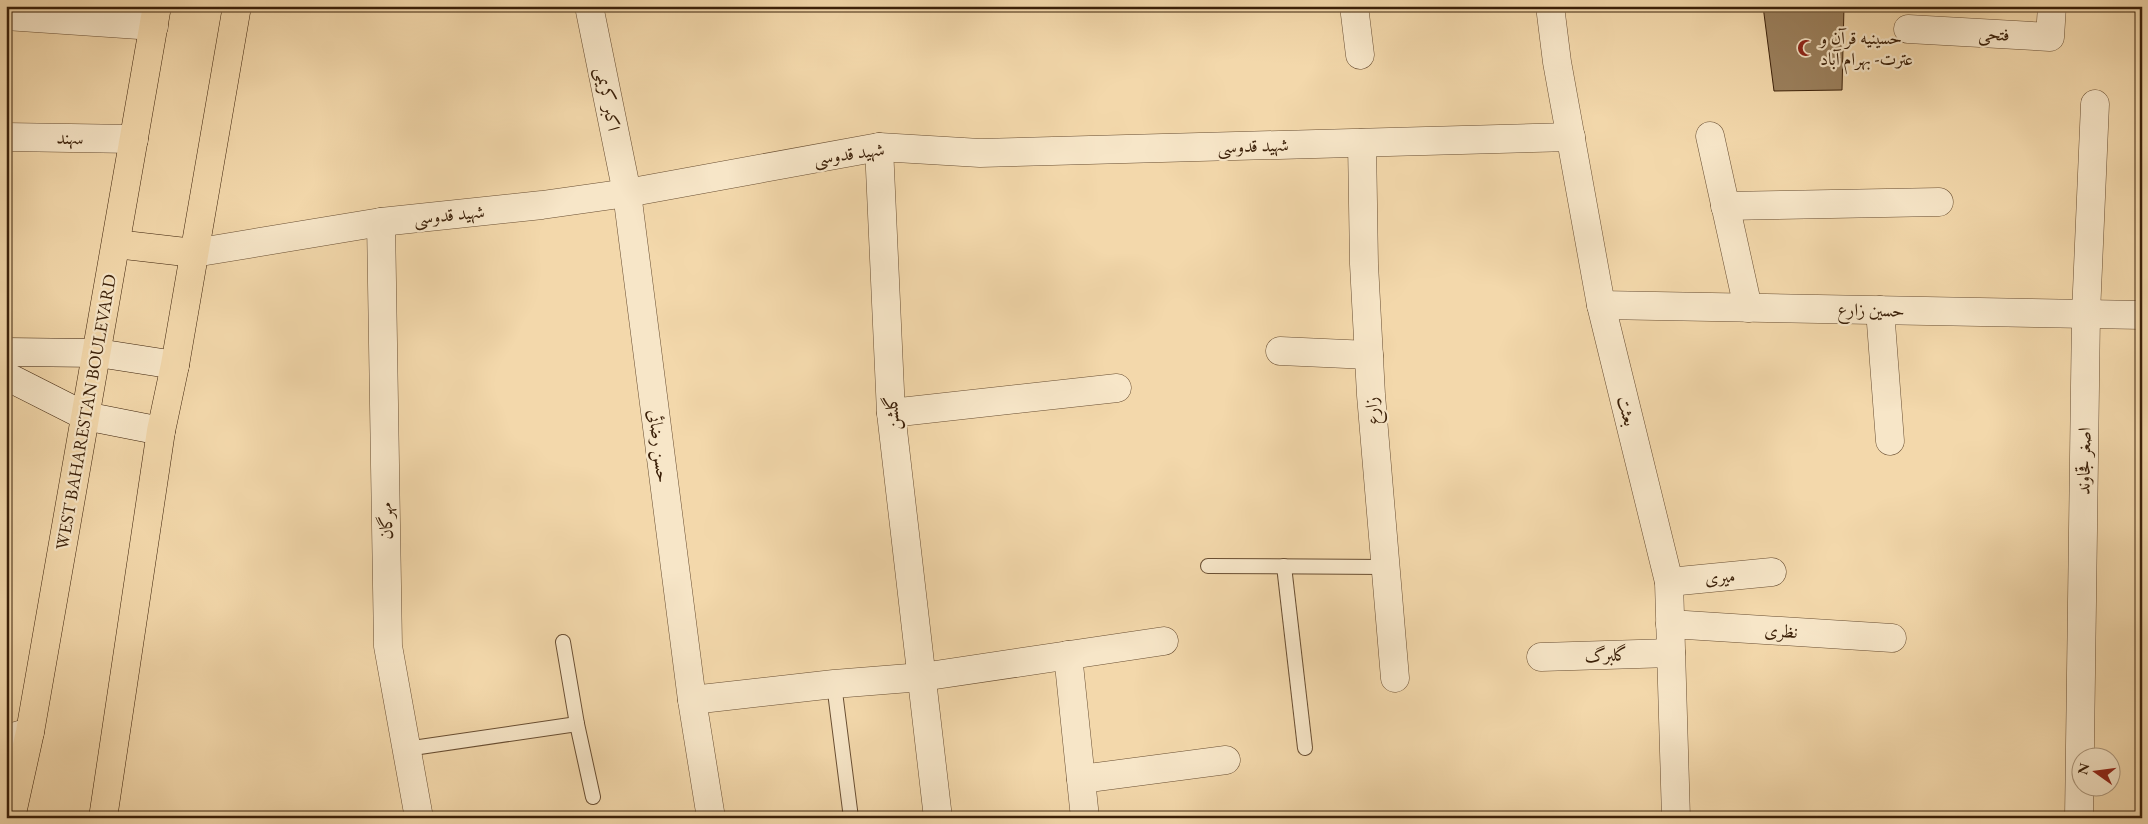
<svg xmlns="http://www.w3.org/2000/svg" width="2148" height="824" font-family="'EB Garamond',Amiri,serif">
  <rect width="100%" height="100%" fill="#f3d8ab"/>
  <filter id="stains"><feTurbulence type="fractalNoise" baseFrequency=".004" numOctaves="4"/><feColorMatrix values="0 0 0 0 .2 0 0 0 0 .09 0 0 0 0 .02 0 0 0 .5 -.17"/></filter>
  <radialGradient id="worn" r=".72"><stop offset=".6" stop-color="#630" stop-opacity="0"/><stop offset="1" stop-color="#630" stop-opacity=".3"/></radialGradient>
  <!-- building -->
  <path fill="#9b805d" stroke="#3b2009" d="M1763,6H1844L1842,90L1774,91Z"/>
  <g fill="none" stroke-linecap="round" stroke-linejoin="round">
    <!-- service casing -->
    <g stroke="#694e32" stroke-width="16">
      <g id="service">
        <path d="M1208,566L1386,567"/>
        <path d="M1284,566L1305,748"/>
        <path d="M563,642L577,724L593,797"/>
        <path d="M834,684L851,818"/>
        <path d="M406,749L577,724"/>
      </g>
    </g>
    <!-- minor casing -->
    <g stroke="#694e32" stroke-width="29">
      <g id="minor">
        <path d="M589,6L627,193L692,700L711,818"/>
        <path d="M1354,6L1360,55"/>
        <path d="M6,16L154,26"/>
        <path d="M1908,29L2050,37L2052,6"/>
        <path d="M1710,136L1748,308"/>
        <path d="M6,137L134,139"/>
        <path d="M1362,143L1364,264L1371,395L1395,678"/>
        <path d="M879,147L891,413L938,818"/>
        <path d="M1725,206L1939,202"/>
        <path d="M381,222L388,646L419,818"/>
        <path d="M1601,305L2142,315"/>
        <path d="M1880,310L1890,441"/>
        <path d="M1280,351L1369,355"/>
        <path d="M891,413L1117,388"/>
        <path d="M1669,582L1772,572"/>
        <path d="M1670,624L1892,638"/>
        <path d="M1068,655L1085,818"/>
        <path d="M1541,657L1671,653"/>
        <path d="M692,700L834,684L922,677L1164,641"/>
        <path d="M6,739L30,732"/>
        <path d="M1081,779L1226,760"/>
        <path d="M2079,818L2086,314L2095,104"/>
      </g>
    </g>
    <!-- tertiary casing -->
    <g stroke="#694e32" stroke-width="29">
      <g id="tertiary">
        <path d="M1550,6L1557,62L1601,305L1669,582L1676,818"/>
        <path d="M194,253L381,222L542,205L627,193L879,147L980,153L1571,137"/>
      </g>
    </g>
    <!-- secondary casing -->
    <g stroke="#3b2009" stroke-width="29">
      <g id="secondary">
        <path d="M6,352L98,353L175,365"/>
        <path d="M6,376L85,416L161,431"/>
      </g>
    </g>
    <!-- primary casing -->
    <g stroke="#3b2009" stroke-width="29">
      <g id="primary">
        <path d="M116,244L194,253"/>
        <path d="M11,818L30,732L157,6"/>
        <path d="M103,818L161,431L175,365L237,6"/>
      </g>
    </g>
    <!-- service -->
    <use href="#service" stroke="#f7e6c8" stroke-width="14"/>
    <!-- minor -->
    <use href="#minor" stroke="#f7e6c8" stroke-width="28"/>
    <!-- tertiary -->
    <use href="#tertiary" stroke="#f7e6c8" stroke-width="28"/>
    <!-- secondary -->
    <use href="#secondary" stroke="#f7e6c8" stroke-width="28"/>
    <!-- primary -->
    <use href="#primary" stroke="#f3d8ab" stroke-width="28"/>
  </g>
  <!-- icons -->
  <defs>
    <g id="mosque-bare" transform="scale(1.35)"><path d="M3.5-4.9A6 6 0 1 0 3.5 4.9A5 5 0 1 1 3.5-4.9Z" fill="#8f2418" stroke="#f7e6c8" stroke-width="2.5" paint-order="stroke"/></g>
  </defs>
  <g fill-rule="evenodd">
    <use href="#mosque-bare" x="1806" y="48"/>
  </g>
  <g text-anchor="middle" stroke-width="4.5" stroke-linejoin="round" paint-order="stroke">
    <!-- street labels -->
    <g font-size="18" fill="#3b2009" stroke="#f7e6c8">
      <text transform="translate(1994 34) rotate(3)" y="6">فتحی</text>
      <text transform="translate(608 99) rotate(79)" y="6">اکبر کریمی</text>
      <text transform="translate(70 138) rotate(1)" y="6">سهند</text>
      <text transform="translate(1253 146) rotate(-2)" y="6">شهید قدوسی</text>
      <text transform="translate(849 154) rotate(-8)" y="6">شهید قدوسی</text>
      <text transform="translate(449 215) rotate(-6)" y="6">شهید قدوسی</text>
      <text transform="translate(1871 310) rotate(1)" y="6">حسین زارع</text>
      <text transform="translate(1372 411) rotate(-95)" y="6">زارع</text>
      <text transform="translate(1627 411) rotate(76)" y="6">بعثت</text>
      <text transform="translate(86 412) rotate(-80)" y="6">WEST BAHARESTAN BOULEVARD</text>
      <text transform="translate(892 413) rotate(-95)" y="6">گلشن</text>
      <text transform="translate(659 446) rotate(83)" y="6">حسن رضائی</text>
      <text transform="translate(2084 461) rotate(-89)" y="6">اصغر قجاوند</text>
      <text transform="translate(386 521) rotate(-91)" y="6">مهرگان</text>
      <text transform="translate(1720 577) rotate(-5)" y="6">میری</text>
      <text transform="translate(1781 631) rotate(3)" y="6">نظری</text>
      <text transform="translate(1606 655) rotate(-2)" y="6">گلبرگ</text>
    </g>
    <!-- poi labels -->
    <g font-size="18" fill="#3b2009" stroke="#f7e6c8" text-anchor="start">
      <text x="1820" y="44">حسینیه قرآن و<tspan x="1820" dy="21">عترت- بهرام آباد</tspan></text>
    </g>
  </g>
  <!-- margin -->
  <rect width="2148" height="824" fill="none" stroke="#f3d8ab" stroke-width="25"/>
  <rect x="8" y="8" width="2133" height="809" fill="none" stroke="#3b2009" stroke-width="2.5"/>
  <rect x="12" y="12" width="2123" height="799" fill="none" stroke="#3b2009"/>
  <!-- north arrow -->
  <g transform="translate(2096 772) rotate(284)"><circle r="24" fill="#f7e6c8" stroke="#ac977c"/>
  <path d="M0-4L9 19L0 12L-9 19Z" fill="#8f2418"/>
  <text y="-8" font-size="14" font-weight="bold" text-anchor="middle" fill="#3b2009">N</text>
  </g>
  <rect width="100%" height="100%" filter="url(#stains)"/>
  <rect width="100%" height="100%" fill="url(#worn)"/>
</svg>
